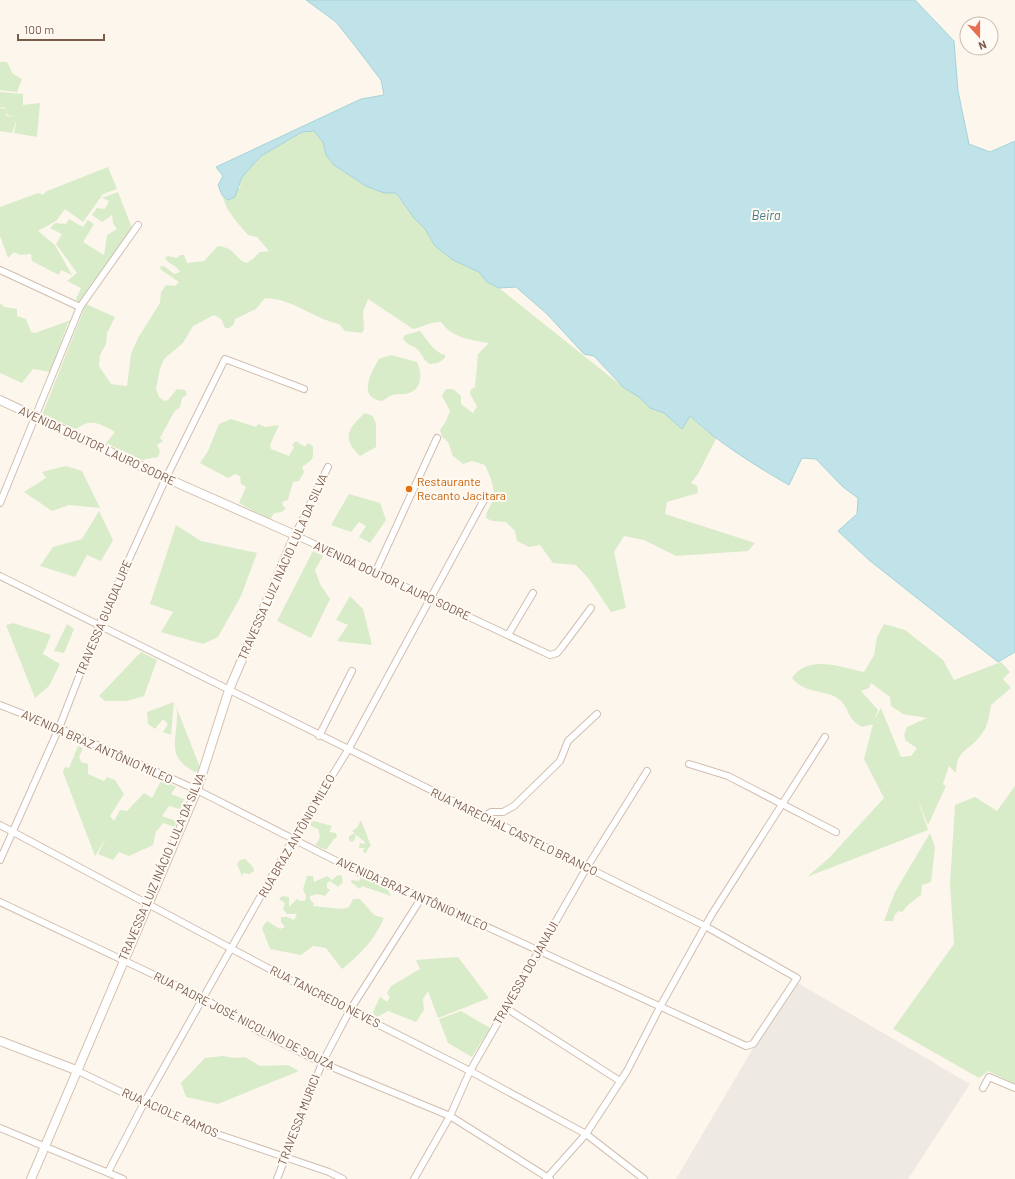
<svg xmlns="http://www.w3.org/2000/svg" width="1015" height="1179" font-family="Barlow,sans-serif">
  <rect width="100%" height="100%" fill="#fdf6ec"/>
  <!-- industrial -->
  <path fill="#efe9e4" d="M798,983L970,1084L908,1179H676L755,1045Z"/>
  <!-- green -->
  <g fill="#d8ecc9" fill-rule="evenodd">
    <path d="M0,62H7L13,74L22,79L17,92L0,90Z"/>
    <path d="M0,92L23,94V105L40,103L37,137L14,133L17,118L12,133L0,131V108L6,109V116L17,117L7,115L6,108L0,107Z"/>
    <path d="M314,131L323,142L326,155L334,165L366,186L384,193H395L414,218L425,229L435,246L453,260L479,272L487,282L499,288L623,387L639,397L650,408L664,413L682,429L689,416L704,429L717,437L698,474L691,483L697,486L698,493L667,502L665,514L755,543L748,551L676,556L644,540L624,536L614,552L626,608L611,612L589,579L576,565L553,563L540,545L529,547L517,541L515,531L506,522L492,521L486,518C486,509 493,505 494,497C495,487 489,474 485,465L472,461L463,464L453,456L448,442L442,437L440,430L446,421L450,411L442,396L446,389H453L461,396V404L473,413L477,406L470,394L471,389L475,387L478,354L489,343C471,340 452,338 441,322C432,321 423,327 413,329L368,299L363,312L364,329L362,333L345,331L339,324C312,318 294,299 265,298L256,309L235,319L234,324L229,328H225L221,319L214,315L193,326L183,343L164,359L160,369L156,388L159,397L164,401L168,400L177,389L185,390L187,394L182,398L180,407L174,412L160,438L163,441L157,445L160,451L158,457L142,460L106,443L115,432C99,423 91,418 76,429L42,415L86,304L115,317L107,333L106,344L100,355L99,366L111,384L127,386L131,354L138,338L160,303L161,292L166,285L175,286L179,282L160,269L161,266H164L174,274L180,272C177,265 169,265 165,258L168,256L177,258L180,255H184L187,263L204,261L218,246C236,248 234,258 246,263L253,259L260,252L269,251L257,237L248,235L235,220L227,208L222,195L228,200L240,187L242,177L261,156L302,132Z"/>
    <path d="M108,167L117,189L103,194L83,222L65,209L56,221L38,231L55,245L72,275L61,270L59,275L32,261L31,254L20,255L14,252L8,258L0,236V207L38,193L43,195L47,191Z"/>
    <path d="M118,192L132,228L79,303L76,299L81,288L67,281L77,273L56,244L62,234L50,228L55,223L66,224L69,219L83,227L88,220L94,224L83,242L104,255L107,235L117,229L113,223L112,215L102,222L92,215L97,208L105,209L109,201L102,198Z"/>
    <path d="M0,303L4,307L17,309V316L26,319L31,332L35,333L71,320V322L68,323L50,372L33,369L22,383L0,373Z"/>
    <path d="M420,331C428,340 433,352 445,355V358L438,363L430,364C422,359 423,355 418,350C413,345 406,345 403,338L405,335Z"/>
    <path d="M391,355L417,362C422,373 423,388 409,393C403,395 396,393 390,396C387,397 385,400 382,401C357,398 371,372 379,359Z"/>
    <path d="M365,413L373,416L376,424V447L360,456C341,438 348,428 365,413Z"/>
    <path d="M231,419L256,427L258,424L265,427L279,425L270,445L271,449L289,456L294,447L292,445L296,441L305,447L308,443L313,446C313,461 314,458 302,467L304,472L299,481L293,482L288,500L282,502L283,506L286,508L282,512L274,513L270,520L239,503L246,487L241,484L240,476L235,474L228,478L200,463L208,451L219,424Z"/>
    <path d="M66,466L82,471L100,508L69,505L52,511L24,492L46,478L42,472Z"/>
    <path d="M349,494L380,503L386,520L370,543L359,537L366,526L359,522L351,532L331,525Z"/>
    <path d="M99,511L113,540L101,561L87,555L75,577L40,566L53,547L82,539Z"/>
    <path d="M176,525L201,541L257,553L241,596L218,637L203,644L161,632L173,612L150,604Z"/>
    <path d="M313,551L323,556L315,570L320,584L330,599L311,638L277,621Z"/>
    <path d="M350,596L363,609L372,645L337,641L348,625L336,620Z"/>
    <path d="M13,623L51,635L43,654L60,664L49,686L35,698L6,625Z"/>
    <path d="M67,624L74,629L64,653L54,651Z"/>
    <path d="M884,624L905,630L943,660L954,680L1001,662L1010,672L1003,679L1011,688L991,705C989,717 988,726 981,735C969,752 956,749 956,773L949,766L943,784L946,786L928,825L918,800L928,830L807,877L829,858L884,798L864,759L873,724L862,727C846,718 851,711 840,700C827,689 806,695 792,678C808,654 840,667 864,672L874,655L877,637ZM871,683L890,697L891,706L903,714L927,718L907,727L904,735L906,741L917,748L911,756L901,757L881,708L874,720L878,710L861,691L869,688Z"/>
    <path d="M141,652L157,660L144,696L127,701H105L99,696Z"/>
    <path d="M174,701L201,770L195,772C167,757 176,744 177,717C178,712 176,706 174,701Z"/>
    <path d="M174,702L171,735L163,732L168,724L163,719L155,729L148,724L147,712Z"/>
    <path d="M78,746L83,748L79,757L81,762L88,764V774L104,781L107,777L115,780L124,794L110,816L114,821L120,810L127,811L144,793L152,798L162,779L176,787L171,794L184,799L180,809L169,806L162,816L176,821L175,827L163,823L156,832L153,845L129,856L119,852L113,860L98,854L107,836L95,856L63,772L65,767L69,768Z"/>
    <path d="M1015,786V1084L988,1071L979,1078L893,1029L954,944L950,884L955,805L975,797L997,811Z"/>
    <path d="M361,820L371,846L369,847L366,853L363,852L364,848H359L360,843L365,844V842L356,835L354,841L351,842L349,840V836L355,833L352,831L357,828Z"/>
    <path d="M314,821L332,826L329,832L336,833L337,837L334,839L326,850L315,845C320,840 321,837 318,829L311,826V822Z"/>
    <path d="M930,833L935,847L931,882L922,885L921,895C913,901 909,903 902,912L899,911L895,914L893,921H884L895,892Z"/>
    <path d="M245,859L253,867L254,871L249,874L244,873L242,876L237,864L240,860Z"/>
    <path d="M338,875L342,876L343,882L338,887L330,881L327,883V888L330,890L325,896L318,894L310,896V899L314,904L313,906L342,909L349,907L353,899H360L374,915L384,918C375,939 360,955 342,969L326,948L313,946L301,955L270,949L262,928L267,921L280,929L285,927L281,922V917H287L294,920L297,914H287L283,909L285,903L279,899L282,896L289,897V907L297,899L300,901H305L306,896L303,889L307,876H313L314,882L327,876L332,880Z"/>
    <path d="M361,877L367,878L388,890L391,896L362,886L360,889L352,883L351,880L359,881Z"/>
    <path d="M458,957L489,998L438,1018L428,991L423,999L424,1010L416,1022L388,1011L375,1018L373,1012L380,997L387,1002L390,997L387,993L391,986L420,969L416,960Z"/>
    <path d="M461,1011L490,1028L472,1057L448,1043L439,1019Z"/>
    <path d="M223,1056L234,1058L245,1057L260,1066L288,1065L299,1071L218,1104L186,1097L181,1083L205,1058Z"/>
  </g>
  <!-- water -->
  <path fill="#bfe3e8" stroke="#a5d3da" d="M306,0H915L954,41L958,91L969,144L990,152L1015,141V652L998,662L869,560L838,531L857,514L858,498L843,487L816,459L802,458L789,485C754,465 719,443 690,416L682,429L664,413L650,408L639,397L623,387L594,356L584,354L547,314L516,287L499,288L487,282L479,272L453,260L435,246L425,229L414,218L396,193H384L366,186L334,165L326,155L323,142L314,131L302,132L261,156L242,177L235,197L228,200L222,195L218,185L223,176L216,167L361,99L384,95L381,80L352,42L336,22Z"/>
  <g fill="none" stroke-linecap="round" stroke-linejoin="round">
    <!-- street casing -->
    <g stroke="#d1beb0" stroke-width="8">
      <g id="street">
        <path d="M0,270L80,307"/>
        <path d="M328,467L295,535L550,655L557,653L562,647L591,608"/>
        <path d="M0,503L80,307L138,225"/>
        <path d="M375,573L437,438"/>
        <path d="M0,576L705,926L797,978L753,1044L746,1046L422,897L358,872L197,790L59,728L0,705"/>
        <path d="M508,635L533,593"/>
        <path d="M319,736L352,671"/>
        <path d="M689,764L728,776L836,832"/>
        <path d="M484,817L491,812H503L514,806L560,761L568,741L597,714"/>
        <path d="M0,825L292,981L470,1071L586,1134L644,1179"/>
        <path d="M0,860L59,728L99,625L166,478L225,359L304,389"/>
        <path d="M0,902L203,998L262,1033L322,1063L450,1116L550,1179"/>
        <path d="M506,1008L620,1081"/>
        <path d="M76,1070L144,1103L217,1134L329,1172L343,1179"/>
        <path d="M983,1088L989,1077L1015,1088"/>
        <path d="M0,1128L123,1179"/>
        <path d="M108,1172L144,1103L203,998L293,839L348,750L485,498"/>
        <path d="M277,1179L322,1063L350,1010L422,897"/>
        <path d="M414,1179L450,1116L470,1071L587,867L647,771"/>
        <path d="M546,1179L586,1134L627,1071L661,1005L712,914L825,737"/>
      </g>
    </g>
    <!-- secondary casing -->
    <g stroke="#d6c0b0" stroke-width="10">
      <g id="secondary">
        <path d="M0,400L166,478L295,535L229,690L197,790L31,1179"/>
        <path d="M0,1041L76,1070"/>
      </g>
    </g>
    <!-- street -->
    <use href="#street" stroke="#fff" stroke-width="6"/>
    <!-- secondary -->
    <use href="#secondary" stroke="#fff" stroke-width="8"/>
  </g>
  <!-- markers -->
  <circle fill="#e8710a" stroke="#fffaf3" stroke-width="1.5" cx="409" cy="489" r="4"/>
  <g text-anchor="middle" stroke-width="4" stroke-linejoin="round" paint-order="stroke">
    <!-- street labels -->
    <g font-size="12" fill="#7a5c4d" stroke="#fffaf3">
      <text transform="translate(97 446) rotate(25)" y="4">AVENIDA DOUTOR LAURO SODRE</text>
      <text transform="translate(283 567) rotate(-66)" y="4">TRAVESSA LUIZ INÁCIO LULA DA SILVA</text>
      <text transform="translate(392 581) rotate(25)" y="4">AVENIDA DOUTOR LAURO SODRE</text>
      <text transform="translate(104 618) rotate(-67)" y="4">TRAVESSA GUADALUPE</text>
      <text transform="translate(97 747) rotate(24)" y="4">AVENIDA BRAZ ANTÔNIO MILEO</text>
      <text transform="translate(514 832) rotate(26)" y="4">RUA MARECHAL CASTELO BRANCO</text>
      <text transform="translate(297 836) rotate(-60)" y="4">RUA BRAZ ANTÔNIO MILEO</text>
      <text transform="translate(162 867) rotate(-67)" y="4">TRAVESSA LUIZ INÁCIO LULA DA SILVA</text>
      <text transform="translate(412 894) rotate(24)" y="4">AVENIDA BRAZ ANTÔNIO MILEO</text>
      <text transform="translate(526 973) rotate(-60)" y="4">TRAVESSA DO JANAUI</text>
      <text transform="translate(325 997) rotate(27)" y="4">RUA TANCREDO NEVES</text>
      <text transform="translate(244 1021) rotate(27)" y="4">RUA PADRE JOSÉ NICOLINO DE SOUZA</text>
      <text transform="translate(170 1113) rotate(24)" y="4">RUA ACIOLE RAMOS</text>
      <text transform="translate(299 1120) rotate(-69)" y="4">TRAVESSA MURICI</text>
    </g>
    <!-- food labels -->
    <g font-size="12" fill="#c56008" stroke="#fffaf3" text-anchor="start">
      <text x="417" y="486">Restaurante<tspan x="417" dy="14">Recanto Jacitara</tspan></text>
    </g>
    <!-- water labels -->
    <g font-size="13" font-style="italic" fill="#437c86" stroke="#fffaf3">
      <text x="766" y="220">Beira</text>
    </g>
  </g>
  <!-- north arrow -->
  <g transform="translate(979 36) rotate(159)"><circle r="19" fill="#fffaf3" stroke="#cabbb1"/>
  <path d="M0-3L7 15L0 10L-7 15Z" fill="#e76f51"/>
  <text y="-6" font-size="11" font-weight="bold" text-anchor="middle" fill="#7a5c4d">N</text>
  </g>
  <!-- scale -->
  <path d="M18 34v6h86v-6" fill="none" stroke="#7a5c4d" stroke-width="2"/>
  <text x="24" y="34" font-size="12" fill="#7a5c4d" stroke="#fffaf3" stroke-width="3" paint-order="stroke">100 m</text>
</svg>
